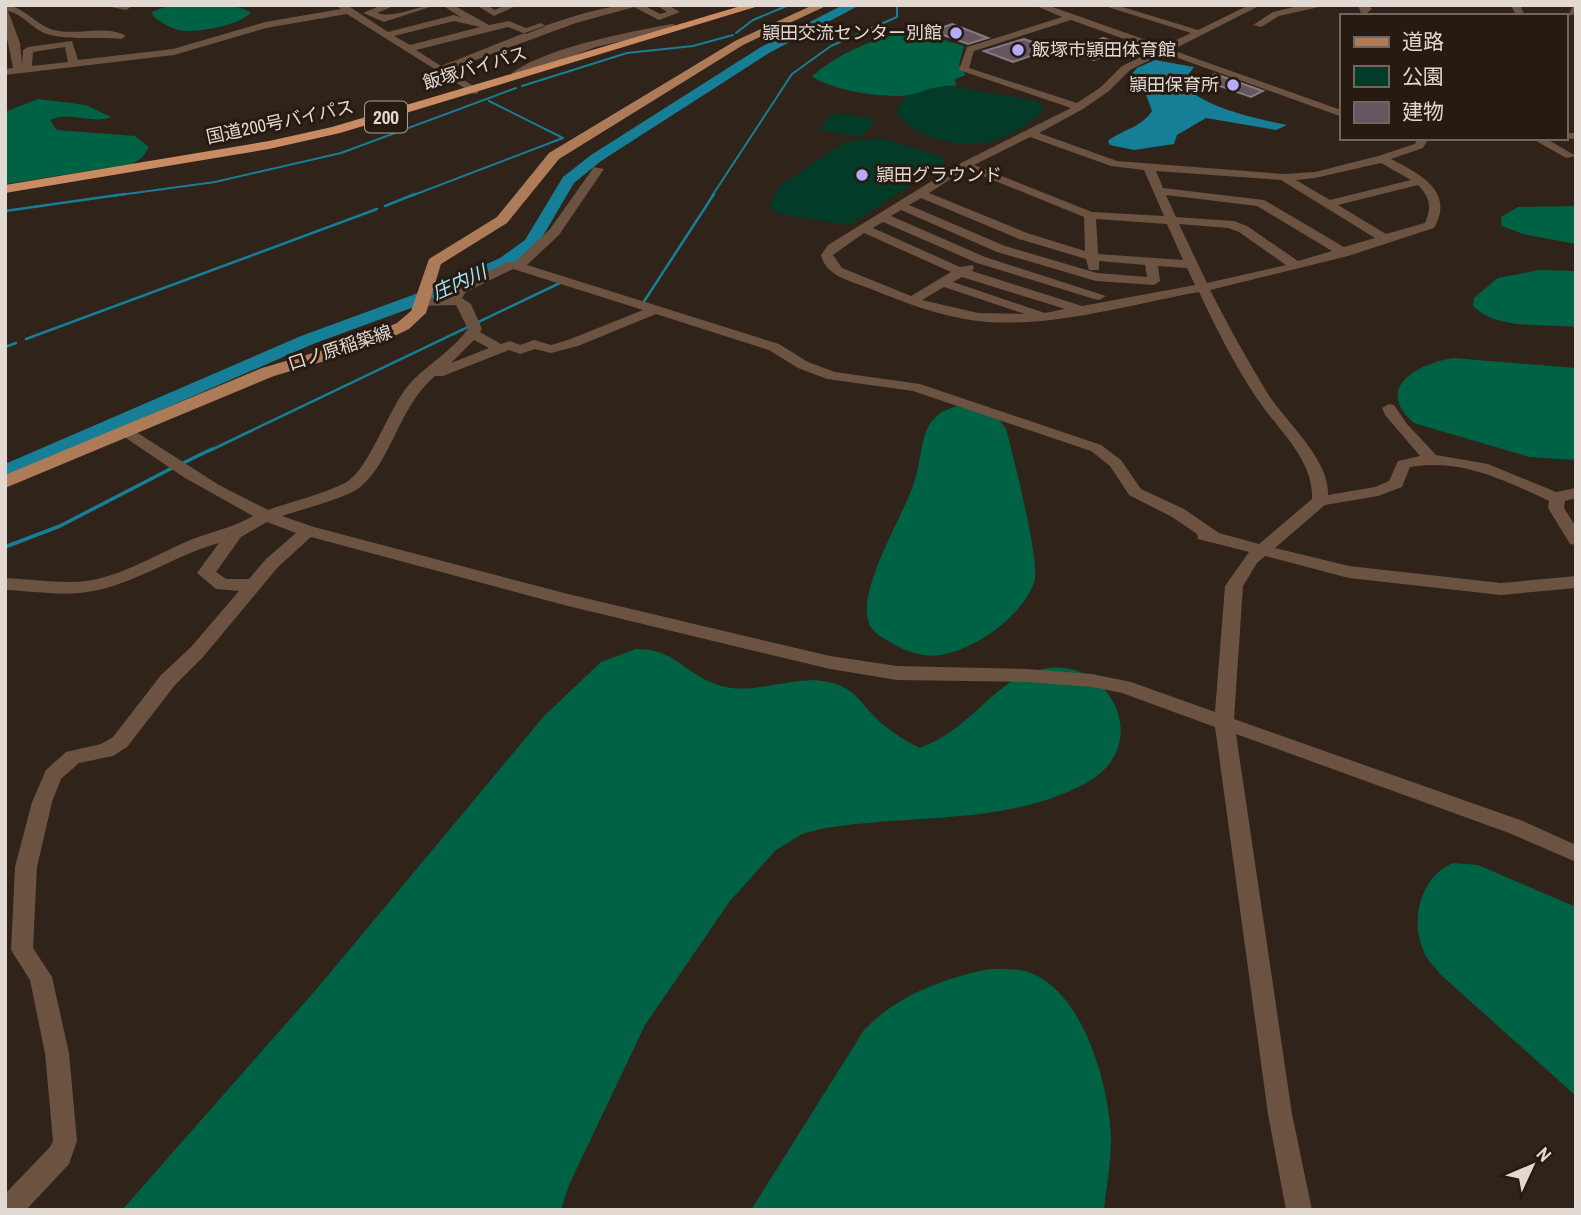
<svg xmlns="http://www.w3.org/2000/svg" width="1581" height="1215" font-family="'Archivo Narrow','Noto Sans JP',sans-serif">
  <rect width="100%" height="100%" fill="#30231a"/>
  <!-- green -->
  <g fill="#023c28">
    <path d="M945,85L1037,101L1044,110C1031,123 1011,136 993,141C965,149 912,139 897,113C901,91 926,88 945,85Z"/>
    <path d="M833,113L875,119L862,137L819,130Z"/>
    <path d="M880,138L940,156L945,162L850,225L779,214L770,207L778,187L845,142Z"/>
  </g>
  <!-- forest -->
  <g fill="#006244">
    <path d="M170,5H232L251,12C242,25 194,34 178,30C169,27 160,22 153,16L152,12Z"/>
    <path d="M901,33L927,35L964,46L959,65L966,75L955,79L956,86C938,84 925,91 908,95C886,99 829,90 812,76C838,54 868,41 901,33Z"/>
    <path d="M38,99L86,105L111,117C92,125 70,110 50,120L57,130L135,136L149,147L142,158L132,164L5,184V112Z"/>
    <path d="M1576,206V244L1523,234L1502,226L1501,217L1518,207Z"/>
    <path d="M1540,270L1576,271V327C1545,324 1496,330 1473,306L1474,298L1498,278Z"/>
    <path d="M1453,358L1576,368V460L1529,457L1414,423C1373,388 1417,364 1453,358Z"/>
    <path d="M964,405L999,419L1006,429C1013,455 1039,558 1035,579C1026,614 975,650 940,655C922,658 905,651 890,642C881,637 870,631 868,620C859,588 901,519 913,486C927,450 914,413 964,405Z"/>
    <path d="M636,649C674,648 685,674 718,685C760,699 803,666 845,688C858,695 862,704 872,714C885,728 903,740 920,748C928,744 937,741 944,736C981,714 1003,673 1049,668C1110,660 1155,745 1086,783C1005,827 908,813 821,829L802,834L776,850L730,901L645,1025L569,1185L561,1210H122L320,985L544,716L601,662Z"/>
    <path d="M1453,863L1478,865L1576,907V1096L1440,974C1435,967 1427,960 1424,952C1409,920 1421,876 1453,863Z"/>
    <path d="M989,969C1003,969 1018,968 1031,973C1085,994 1110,1089 1111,1140C1111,1163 1106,1187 1104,1210H751L864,1030C898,995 942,979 989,969Z"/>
  </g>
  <!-- water -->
  <path fill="#167f97" d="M1155,60L1194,67L1184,81C1191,105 1262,120 1287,125L1276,130L1206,118L1177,135L1174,144L1134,150L1110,145L1108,141C1123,129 1141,128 1152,111L1145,92L1129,77L1137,68Z"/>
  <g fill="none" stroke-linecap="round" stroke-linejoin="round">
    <!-- stream-far2 -->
    <g stroke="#167f97" stroke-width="2">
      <path d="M736,33L753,20L789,5"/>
      <path d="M522,86L627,53L693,46L733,35"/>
      <path d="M112,196L215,182L341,153L516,88"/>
      <path d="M411,196L563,138L489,101"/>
      <path d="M712,196L792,74L831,46L897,17V5"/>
    </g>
    <!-- stream-far1 -->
    <g stroke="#167f97" stroke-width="2.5">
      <path d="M385,206L415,194"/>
      <path d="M5,211L125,194"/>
      <path d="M643,303L714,194"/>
      <path d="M26,339L377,209"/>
      <path d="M5,347L16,343"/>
      <path d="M209,451L562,282"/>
    </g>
    <!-- stream -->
    <g stroke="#167f97" stroke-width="3.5">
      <path d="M181,464L212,449"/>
      <path d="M5,547L60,526L174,467"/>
    </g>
    <!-- river -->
    <path fill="#167f97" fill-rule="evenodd" d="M843,5H860L769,53L601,161L574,183L537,246L512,264L452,293L313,344L5,478V464L301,336L440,285L500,258L525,240L563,177L591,155L761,47Z"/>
  </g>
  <!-- building -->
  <g fill="#64555e" stroke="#887882" stroke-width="2">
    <path d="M952,24L988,38L968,44L932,31Z"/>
    <path d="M1103,38L1126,46L1094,60L1071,52Z"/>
    <path d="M1024,39L1051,49L1013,62L984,51Z"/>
    <path d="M1215,74L1263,91L1251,97L1203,80Z"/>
  </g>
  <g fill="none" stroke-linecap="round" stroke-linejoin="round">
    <!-- minor -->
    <g fill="#6b5241" fill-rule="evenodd">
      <path d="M5,5C26,7 35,25 54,30C76,36 107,24 126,36L121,39C96,36 71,41 47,34C32,29 23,14 8,11L20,43L22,65L23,50L28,47L72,41L78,60L173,49L265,22L341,9L336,5H347L388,32L454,15L462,18L442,5H453L489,25L509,21L526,28L541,23L546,26L526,34L508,27L416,50L441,66C489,48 593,1 640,5C647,6 653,10 660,14L667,12L656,5H668L680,12L659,20L634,7L576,23L448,70L478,89V93L474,94L347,14L266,28L174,55L5,75V69L13,68L5,28ZM454,21L480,27L410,45L394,36ZM65,47L68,62L32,66L33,52Z"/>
      <path d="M101,5H129L131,7L126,10Z"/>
      <path d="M382,5H396L377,13C394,19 418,5 436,5L384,22L363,13Z"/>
      <path d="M476,5H487L495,10L505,5H518L494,16Z"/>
      <path d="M1034,5H1047L1163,46L1191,33L1101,5H1116L1198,30L1249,5H1261L1172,50L1341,110V116L1337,115L1164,53L1130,70L1109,91L1083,109L1039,133L1117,161L1284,174L1315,172L1378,156L1415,144L1418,138H1429L1423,148L1391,159C1420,174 1455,191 1434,228L1348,256L1210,290C1228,325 1247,360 1268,394C1286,422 1330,460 1328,495L1375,487L1389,481L1398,461L1420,456L1385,415L1382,408L1389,404L1394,405L1407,424L1436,455L1488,464L1556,492L1576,488V498L1565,501L1564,508L1576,527V545L1570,544L1548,508L1549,501C1504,480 1461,458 1410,467L1402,487L1378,496L1325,505L1275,548L1349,566L1501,583L1576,576V588L1501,595L1349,578L1265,556L1257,563L1243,586L1234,719L1523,821L1576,845V862L1509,833L1236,734L1292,1114L1312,1210H1286L1268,1114L1215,727L1122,693L1092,687L1027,682L897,680L830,669L568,606L311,537L278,567L203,657L175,685L127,747L113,756L79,763L61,779L52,802L37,867L33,948L52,977L69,1053L77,1141L69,1164L26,1210H5V1194L50,1147L53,1141L45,1053L30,980L11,950L15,867L32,802L46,770L66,752L101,744L113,737L161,675L191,647L239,591L216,589L197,573L219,543C174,555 135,585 87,592C61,596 31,591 5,590V578C31,579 61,584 87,581C125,575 158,553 193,539C216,530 230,529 253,516L185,478L120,434L117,431L120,428H130L219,485L268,510C292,501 321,495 345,483C370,470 389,404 413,380C431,362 453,350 468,329L456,305L422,306L415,302L417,299L449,297L456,286L508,262H515L550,229L594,167L604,169L559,235L527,265L779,344L808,362L835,372L920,384L1101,445L1121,460L1141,489L1184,509L1219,533L1259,544L1312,499C1314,459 1276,428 1256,397C1234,364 1216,328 1199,292C1127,305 1050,329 977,321C939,316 906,303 871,289C852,281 826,277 821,255L828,245L961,163L1071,108L959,70L967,47L1062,17ZM1071,20L1155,50L1122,66L1101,87L1077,103L969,68L974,51ZM1030,137L1111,166L1144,170L1164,216L1092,212L974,165ZM1381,163L1411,180L1330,200L1296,180L1315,178ZM966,169L1084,217L1085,251L1027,233L929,193ZM1156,171L1281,180L1375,238L1344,247L1264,200L1163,188ZM1418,185C1430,197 1432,207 1425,223L1386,234L1338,205ZM1166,195L1257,206L1332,251L1298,261L1247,226L1234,221L1176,217ZM921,198L1019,239L1086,259L1089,270H1099V261L1145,265L1147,277L1097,273L1005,246L909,205ZM901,210L997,252L1096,281L1154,285L1160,281L1158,266L1187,268L1195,285L1082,306L972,271L974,268L973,265L960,267L873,228L883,222L977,263L1094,299L1099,300L1106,296L985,257L891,216ZM1096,219L1167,224L1183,260L1098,254ZM1179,224L1228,228L1239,232L1286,265L1207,283ZM864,233L951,272L911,296L842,268L833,255ZM513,269L643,310L568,340L551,345L534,340L520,345L510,341L501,344L480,332L482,329L471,304L462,298L466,292ZM962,277L1065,309L1045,313L953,282ZM944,287L1025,314L978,313L922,300ZM656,314L769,350L798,368L827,379L913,391L1091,451L1110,466L1129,495L1172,517L1197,534L1198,539L1249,552L1225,586L1215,712L1131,682L1092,674L1027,669L897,666L830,656L568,594L314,527L282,516C300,510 346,498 359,488C392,462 398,407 435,376H443L509,350L520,354L535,349L551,353L578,346ZM474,340L489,348L451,363ZM267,522L296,533L266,559L249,579H226L216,572L241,537Z"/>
      <path d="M1302,5H1328L1279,16L1261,27L1253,25L1273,12Z"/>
      <path d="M1358,5H1368L1372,9L1367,13H1361Z"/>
      <path d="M1511,5H1520L1525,16H1516Z"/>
      <path d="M1573,5H1576V14L1568,16Z"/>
      <path d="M672,24L675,25V29L596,47L520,76L511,74C541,49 632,31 672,24Z"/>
      <path d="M1565,133H1576V139L1561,138H1565Z"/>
      <path d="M1531,138H1545L1576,156L1566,158Z"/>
    </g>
    <!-- major -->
    <path fill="#ae7b59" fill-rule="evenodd" d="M813,5H828L743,45L559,159L507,223L441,264L426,313L409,329L369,348L274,376L5,488V475L262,368L357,340L397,323L411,311L429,259L497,217L549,153L735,41Z"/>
    <!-- highway -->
    <path fill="#c98b62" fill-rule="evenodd" d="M744,5H762L340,133L269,149L5,193V185L269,141L332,127Z"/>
  </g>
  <!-- markers -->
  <g fill="#b4acf9" stroke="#261a11" stroke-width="2.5">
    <circle cx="956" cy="33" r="7"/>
    <circle cx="1018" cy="50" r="7"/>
    <circle cx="1233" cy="85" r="7"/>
    <circle cx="862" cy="175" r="7"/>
  </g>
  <g text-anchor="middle" stroke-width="6" stroke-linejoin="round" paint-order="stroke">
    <!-- far-poi labels -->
    <g font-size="18" fill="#e2d9d3" stroke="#261a11" text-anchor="end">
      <text x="942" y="39">頴田交流センター別館</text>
      <text x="1032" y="56" text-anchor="start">飯塚市頴田体育館</text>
      <text x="1219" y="91">頴田保育所</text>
      <text x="876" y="181" text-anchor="start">頴田グラウンド</text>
    </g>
    <!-- far-street labels -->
    <g font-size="18" fill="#e2d9d3" stroke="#261a11">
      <text transform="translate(475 68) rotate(-17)" y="6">飯塚バイパス</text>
      <text transform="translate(280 122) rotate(-12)" y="6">国道200号バイパス</text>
      <text transform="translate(340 348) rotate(-18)" y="6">口ノ原稲築線</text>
    </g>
    <!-- shield labels -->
    <rect fill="#261a11" stroke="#aaa099" stroke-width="2" x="365" y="101.5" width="42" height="31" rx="5"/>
    <g font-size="19" font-weight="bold" fill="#e2d9d3">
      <text x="386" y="124">200</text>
    </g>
    <!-- far-water labels -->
    <g font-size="19" font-style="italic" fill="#a4e9fe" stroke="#261a11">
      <text transform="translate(459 282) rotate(-24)" y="7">庄内川</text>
    </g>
  </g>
  <!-- border -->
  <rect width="1581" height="1215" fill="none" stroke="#e2d9d3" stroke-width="14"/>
  <!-- legend -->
  <rect x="1340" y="14" width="228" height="126" fill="#261a11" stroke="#71665f" stroke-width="2"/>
  <rect x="1354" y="37" width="35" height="10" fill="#ae7b59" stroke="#71665f" stroke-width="2"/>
  <text x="1402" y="49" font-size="21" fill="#e2d9d3">道路</text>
  <rect x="1354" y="66" width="35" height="21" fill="#023c28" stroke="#71665f" stroke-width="2"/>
  <text x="1402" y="84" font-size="21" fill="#e2d9d3">公園</text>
  <rect x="1354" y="102" width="35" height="21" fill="#64555e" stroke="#71665f" stroke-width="2"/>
  <text x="1402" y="119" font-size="21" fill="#e2d9d3">建物</text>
  <!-- north arrow -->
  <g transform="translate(1532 1166) rotate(46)" stroke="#261a11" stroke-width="5" paint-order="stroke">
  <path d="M0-5L12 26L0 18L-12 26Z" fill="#e2d9d3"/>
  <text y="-10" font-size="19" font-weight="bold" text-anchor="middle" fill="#e2d9d3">N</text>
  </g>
</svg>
